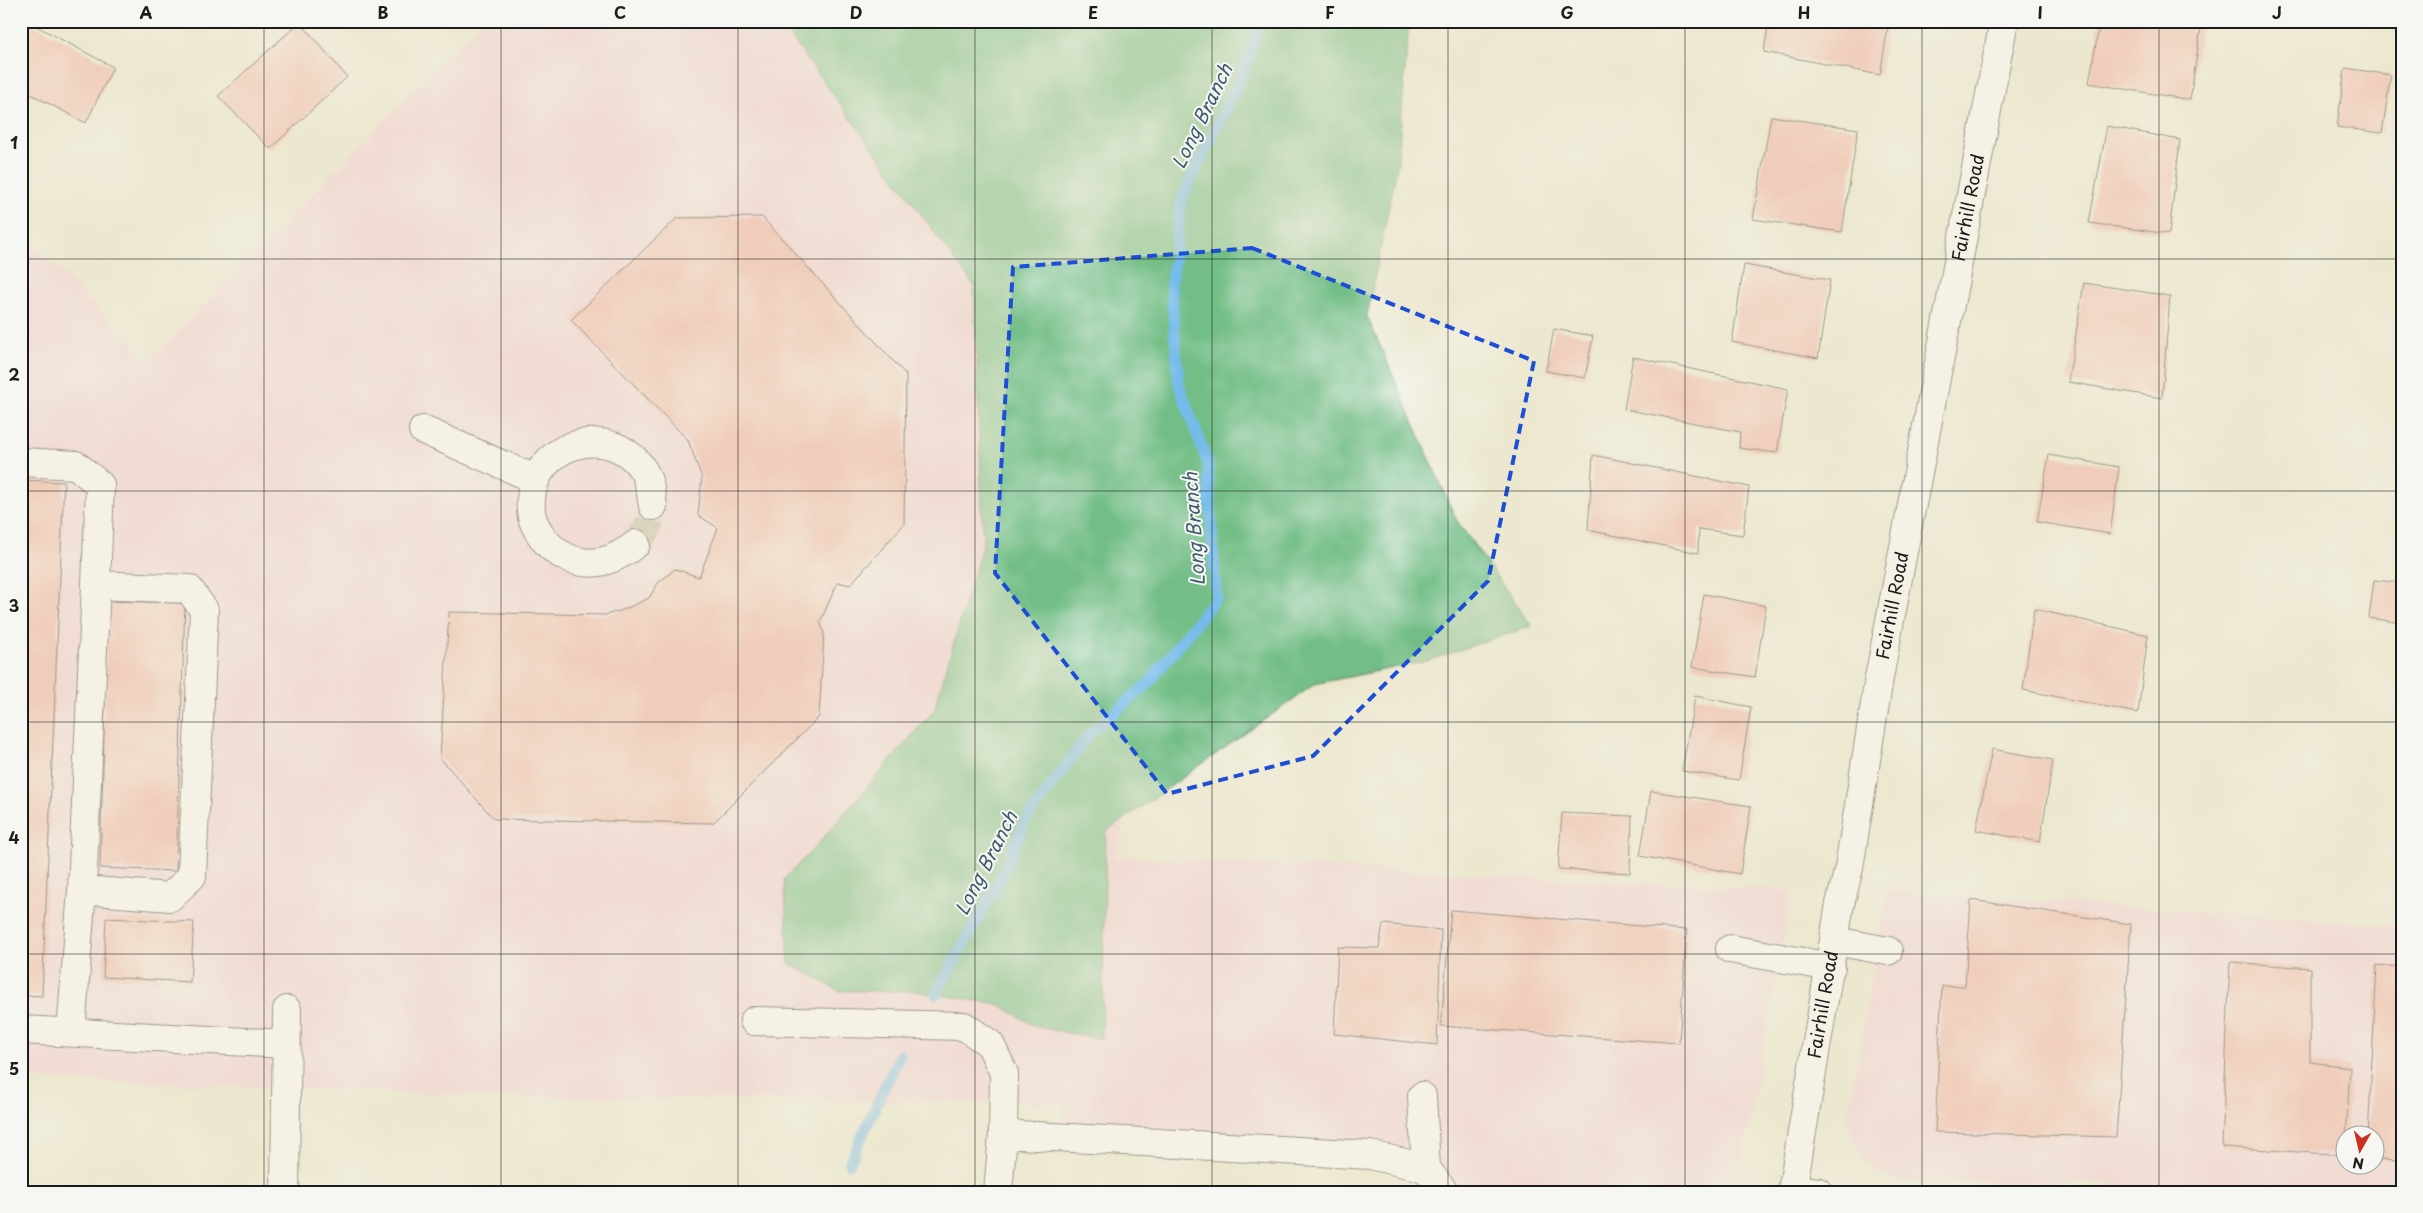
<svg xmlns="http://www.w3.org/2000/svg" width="2423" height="1213" font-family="'Playpen Sans',sans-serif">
  <rect width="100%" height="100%" fill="#f6f6f2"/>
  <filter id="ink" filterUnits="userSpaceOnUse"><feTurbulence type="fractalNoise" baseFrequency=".02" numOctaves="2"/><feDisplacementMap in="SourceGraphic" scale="10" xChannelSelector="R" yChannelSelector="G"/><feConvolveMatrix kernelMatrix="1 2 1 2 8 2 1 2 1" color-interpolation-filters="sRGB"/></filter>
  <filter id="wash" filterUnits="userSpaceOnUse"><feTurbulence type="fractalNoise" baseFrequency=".0096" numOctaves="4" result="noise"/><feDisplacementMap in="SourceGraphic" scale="20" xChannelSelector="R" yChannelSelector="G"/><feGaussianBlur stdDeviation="1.12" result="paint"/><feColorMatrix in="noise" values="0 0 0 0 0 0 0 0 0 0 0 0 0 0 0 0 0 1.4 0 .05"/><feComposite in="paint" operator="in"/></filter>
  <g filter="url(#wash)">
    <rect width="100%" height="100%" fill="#ece8cf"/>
    <!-- built -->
    <g fill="#f6cfd8" fill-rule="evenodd">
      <path d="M482,21H774L1198,471L1116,857L1792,890L1737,1192H1557L1433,1184V1159L1065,1140L1063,1103L505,1097L21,1078V230L149,361Z"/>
      <path d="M1887,891L2402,926V1192H2110V1182H1905L1892,1179L1881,1174L1865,1160L1854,1141L1847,1119ZM2346,1136H2376V1166H2346Z"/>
    </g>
    <!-- forest -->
    <path fill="#72be86" stroke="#476d51" d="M779,21H1409L1398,162L1367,316L1457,521L1532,626L1427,661L1315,684L1106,832L1102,1039L1036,1027L998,1004L914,991H839L789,963L784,879L816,846L934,710L983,543L974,286Z"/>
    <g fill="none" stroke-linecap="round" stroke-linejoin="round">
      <!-- stream -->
      <g stroke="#74bbeb" stroke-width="11">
        <path d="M936,994L1004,872L1024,823L1090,733L1147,685L1216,598L1208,464L1179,385L1171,286L1181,200L1244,72L1259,21"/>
        <path d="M849,1164L900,1055"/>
      </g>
    </g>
    <g id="blocks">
      <!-- building -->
      <g fill="#f4aea2">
        <path d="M21,21H27L113,67L86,123L21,89Z"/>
        <path d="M1769,21H1889L1880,75L1764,52Z"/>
        <path d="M2100,21H2202L2190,100L2089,83Z"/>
        <path d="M300,22L347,77L270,149L218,96Z"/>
        <path d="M2345,68L2391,75L2382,133L2337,127Z"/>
        <path d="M1771,116L1858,129L1842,232L1753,219Z"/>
        <path d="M2107,126L2180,140L2169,234L2089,223Z"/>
        <path d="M762,217L906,375L904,524L850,585L838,582L820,622L824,633L819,717L713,823L494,819L440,758L449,612L605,615L623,610L649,598L658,583L675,569L699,577L718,528L698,515L702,478L688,440L571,320L677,218Z"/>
        <path d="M1744,265L1830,280L1818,358L1732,342Z"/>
        <path d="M2084,283L2170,296L2162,398L2068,382Z"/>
        <path d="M1554,329L1593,336L1585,378L1546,371Z"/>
        <path d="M1633,357L1788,389L1777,453L1739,448L1740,432L1624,409Z"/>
        <path d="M1593,455L1749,487L1743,535L1699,529L1698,553L1588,530Z"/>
        <path d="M2049,455L2119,467L2110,534L2037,522Z"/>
        <path d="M21,480L64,482L42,996L21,995Z"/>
        <path d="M2374,580L2402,583V623L2369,618Z"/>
        <path d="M1704,594L1766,606L1755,677L1692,667Z"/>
        <path d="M108,601L185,603L176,871L100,868Z"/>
        <path d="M2034,609L2148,635L2138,713L2023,690Z"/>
        <path d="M1695,696L1751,707L1739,780L1682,771Z"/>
        <path d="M1992,749L2053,760L2040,842L1976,830Z"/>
        <path d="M1651,791L1751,806L1740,874L1640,856Z"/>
        <path d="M1562,813L1632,816L1630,873L1558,869Z"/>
        <path d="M1971,900L2131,924L2116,1137L1935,1132L1942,986H1965Z"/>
        <path d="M1451,910L1687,930L1679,1043L1441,1026Z"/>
        <path d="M106,918L194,922L190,982L103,977Z"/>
        <path d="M1383,924L1441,930L1437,1045L1334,1034L1338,947L1379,948Z"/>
        <path d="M2230,962L2310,968V1062L2350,1067L2345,1155L2222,1147Z"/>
        <path d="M2377,965L2402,967V1160L2376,1159V1136H2368Z"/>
      </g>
    </g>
  </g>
  <g filter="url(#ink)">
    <use href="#blocks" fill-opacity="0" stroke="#3b3b37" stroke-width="1"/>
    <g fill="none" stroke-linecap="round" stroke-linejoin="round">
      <!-- minor-tunnel -->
      <path stroke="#c2bfab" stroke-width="28" stroke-dasharray="28 14" stroke-linecap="butt" d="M636,544L648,527L653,506"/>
      <!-- minor casing -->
      <g stroke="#3b3b37" stroke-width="30">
        <g id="minor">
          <path d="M423,430L535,479"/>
          <path d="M21,462L76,465L100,485L96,585L189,589L204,610L192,876L170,897L82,890L71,1032"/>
          <path d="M636,544C614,561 592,569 566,557C551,550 542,539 535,525C530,515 530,502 532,491C544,439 613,424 643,470C650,481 651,494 653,506"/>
          <path d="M82,890L96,585"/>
          <path d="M1835,941L1888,951"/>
          <path d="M1730,949L1831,967"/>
          <path d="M754,1021L964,1026L990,1044L1004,1073L1003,1134"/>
          <path d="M21,1030L286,1044"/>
          <path d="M1422,1096L1426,1168"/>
          <path d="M1792,1189L1818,1192"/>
          <path d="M285,1192L287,1010"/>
          <path d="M998,1192L1003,1134L1370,1155L1426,1168L1444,1192"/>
          <path id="s1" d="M1792,1192L1840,904L1849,868L1879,678L2004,21"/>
        </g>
      </g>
      <!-- minor -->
      <use href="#minor" stroke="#fff" stroke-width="28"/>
    </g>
  </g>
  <!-- marked area -->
  <path d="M0 0H2423V1213H0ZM1252,248L1534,361L1488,581L1313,756L1167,794L995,573L1013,267Z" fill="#ece8cf" fill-opacity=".55" fill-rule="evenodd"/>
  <path fill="none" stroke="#1d4ed8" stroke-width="4" stroke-dasharray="10 6" stroke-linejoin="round" d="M1252,248L1534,361L1488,581L1313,756L1167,794L995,573L1013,267Z"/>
  <!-- grid -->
  <path fill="none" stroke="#1c1c1c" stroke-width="1" stroke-opacity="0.55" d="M264,21V1192M501,21V1192M738,21V1192M975,21V1192M1212,21V1192M1448,21V1192M1685,21V1192M1922,21V1192M2159,21V1192M21,259H2402M21,491H2402M21,722H2402M21,954H2402"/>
  <g text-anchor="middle" stroke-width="4" stroke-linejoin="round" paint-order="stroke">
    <!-- street labels -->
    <g font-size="18" fill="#1c1c1c" stroke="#f6f6f2">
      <text dy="6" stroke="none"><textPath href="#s1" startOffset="1000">Fairhill Road</textPath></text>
      <text dy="6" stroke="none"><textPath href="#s1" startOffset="595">Fairhill Road</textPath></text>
      <text dy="6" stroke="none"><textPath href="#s1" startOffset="190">Fairhill Road</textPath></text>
    </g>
    <!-- water labels -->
    <g font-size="19" font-style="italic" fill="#3f5c6f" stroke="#f6f6f2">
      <text transform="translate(1202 116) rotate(-64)" y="7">Long Branch</text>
      <text transform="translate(1194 529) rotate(-94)" y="7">Long Branch</text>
      <text transform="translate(986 863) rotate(-63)" y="7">Long Branch</text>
    </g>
  </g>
  <!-- margin -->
  <rect width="2423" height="1213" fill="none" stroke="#f6f6f2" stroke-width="55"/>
  <!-- north arrow -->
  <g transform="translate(2360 1150) rotate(188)"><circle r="24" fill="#f6f6f2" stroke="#9f9f9c"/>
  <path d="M0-4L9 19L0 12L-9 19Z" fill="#c8321e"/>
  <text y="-8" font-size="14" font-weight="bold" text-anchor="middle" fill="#1c1c1c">N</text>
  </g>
  <rect x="28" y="28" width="2368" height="1158" fill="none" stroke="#1c1c1c" stroke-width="2"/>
  <g font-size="16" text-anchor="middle" font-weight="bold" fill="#1c1c1c">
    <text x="146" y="19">A</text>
    <text x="383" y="19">B</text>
    <text x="620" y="19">C</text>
    <text x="856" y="19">D</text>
    <text x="1093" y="19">E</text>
    <text x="1330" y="19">F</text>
    <text x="1567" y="19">G</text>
    <text x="1804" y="19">H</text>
    <text x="2040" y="19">I</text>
    <text x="2277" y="19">J</text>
    <text x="14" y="149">1</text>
    <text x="14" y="381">2</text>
    <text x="14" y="612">3</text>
    <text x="14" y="844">4</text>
    <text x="14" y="1075">5</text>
  </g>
</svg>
